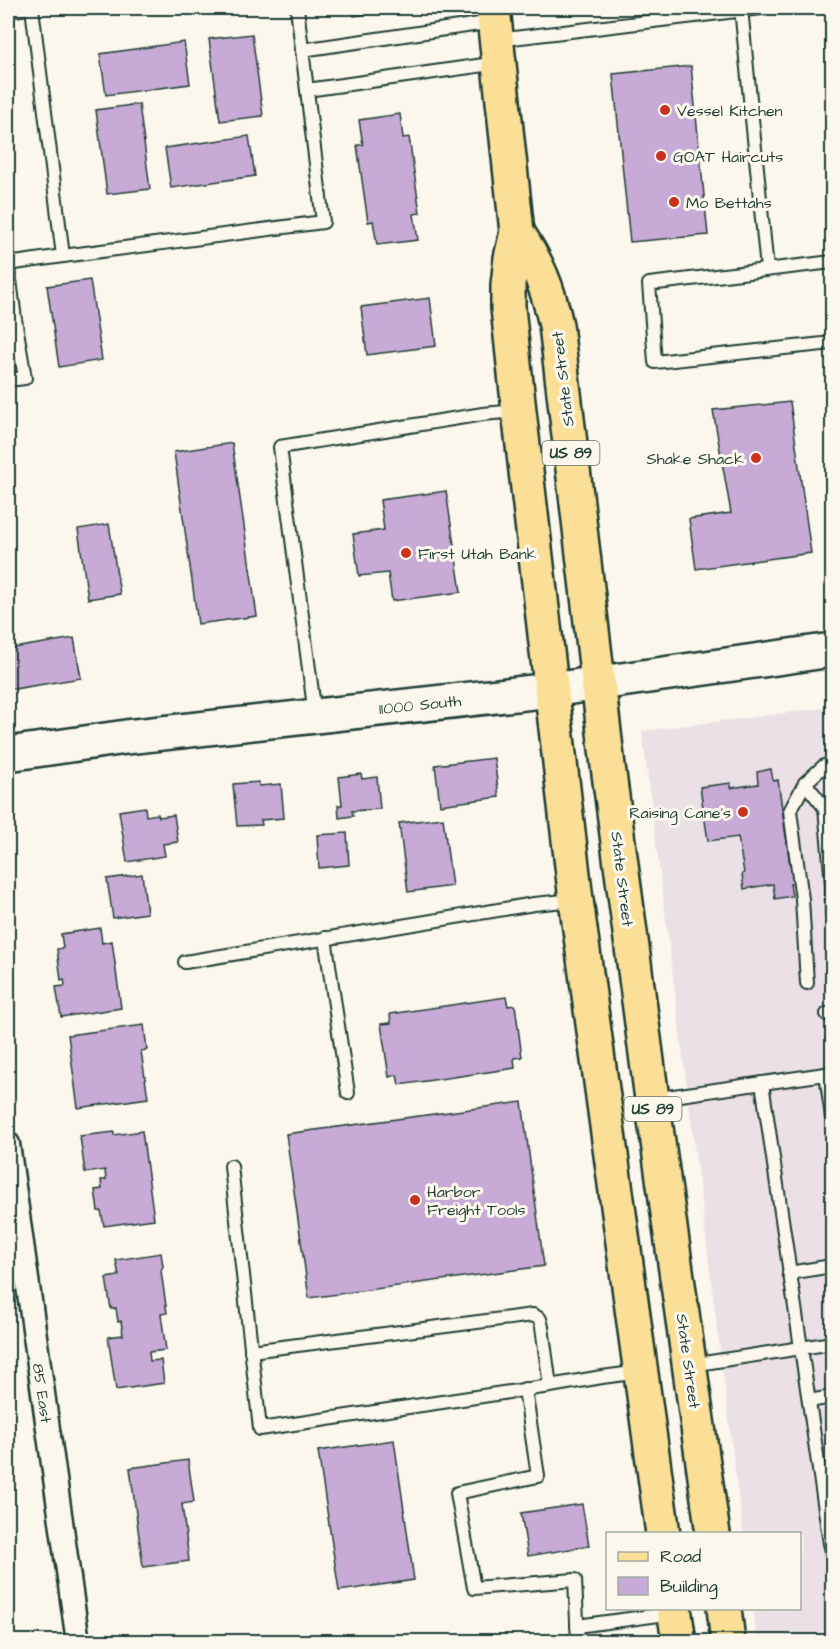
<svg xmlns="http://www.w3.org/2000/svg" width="840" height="1649" font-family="'Architects Daughter',sans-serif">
  <rect width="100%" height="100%" fill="#fbf7ec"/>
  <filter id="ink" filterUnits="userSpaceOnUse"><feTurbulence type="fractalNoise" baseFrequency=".0167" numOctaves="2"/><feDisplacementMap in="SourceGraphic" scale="12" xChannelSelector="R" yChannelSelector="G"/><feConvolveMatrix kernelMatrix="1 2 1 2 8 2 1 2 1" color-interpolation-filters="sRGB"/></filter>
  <g filter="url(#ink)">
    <!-- built -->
    <path fill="#ebe0e5" d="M832,707V1641H757L753,1609L800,1608V1534L743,1533L642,731Z"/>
    <!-- building -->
    <g fill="#c7aad6" stroke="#1f3d34" stroke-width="1.5">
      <path d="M353,8H394L395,10L354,16Z"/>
      <path d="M252,34L263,116L220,121L209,39Z"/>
      <path d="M184,42L190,84L106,95L100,54Z"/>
      <path d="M691,66L708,235L630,242L613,74Z"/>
      <path d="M139,104L150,189L107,194L96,110Z"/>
      <path d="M400,114L403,138L409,137L420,213L414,214L418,240L377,245L373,221L368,222L357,145H363L359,120Z"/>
      <path d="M249,136L255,176L171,188L165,148Z"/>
      <path d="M90,280L102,360L59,367L47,286Z"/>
      <path d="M430,298L436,346L367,355L361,307Z"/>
      <path d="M790,402L811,553L696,569L689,519L731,513L713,410Z"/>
      <path d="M232,443L257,616L198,624L174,452Z"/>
      <path d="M446,491L461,592L392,601L388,573L359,576L353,534L384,530L380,500Z"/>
      <path d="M109,524L120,594L88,599L78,529Z"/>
      <path d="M74,638L81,678L8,690V649Z"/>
      <path d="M494,758L499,797L440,805L435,765Z"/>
      <path d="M771,769L773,781L778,780L790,865H793L796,884H790L792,896L775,899L773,884L744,889L742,874L744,873L738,837L708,841L700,787L731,783V788L758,784L757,772Z"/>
      <path d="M361,774L362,779L377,777L380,809L352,811L353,816L339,818L338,805H342L339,777Z"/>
      <path d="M259,782V786L281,784L284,818L261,820L262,825L237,826L233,784Z"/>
      <path d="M145,807L146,816L158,814L159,817L174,815L178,842L163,844L165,856L127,862L119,811Z"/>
      <path d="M443,818L452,886L408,892L399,823Z"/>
      <path d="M347,833L349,865L319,868L317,835Z"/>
      <path d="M142,874L147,913L113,918L107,879Z"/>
      <path d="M100,928L102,943L112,941L121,1008L61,1017L56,987L65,986L64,979L61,980L57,949L63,948L61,934Z"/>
      <path d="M506,997L508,1006L515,1005L522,1057L514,1058L515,1068L399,1085L397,1075L389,1077L381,1024L391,1023L390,1014Z"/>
      <path d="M144,1025L147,1050L141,1051L148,1098L78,1108L68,1035Z"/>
      <path d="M522,1102L544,1266L309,1298L286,1134Z"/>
      <path d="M142,1131L154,1219L104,1226L101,1211H98L95,1190L102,1189L101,1180H106L105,1170L85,1173L80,1136L114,1132V1135Z"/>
      <path d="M161,1253L163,1266L161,1271L167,1313L161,1314L166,1350L149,1352L150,1361L161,1360L164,1383L116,1390L108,1337L123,1335L121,1321L118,1322L116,1308L111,1309L106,1278L119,1276L116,1260Z"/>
      <path d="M394,1440L414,1580L339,1591L318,1451Z"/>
      <path d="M188,1460L194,1502L182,1504L189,1561L143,1567L130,1468Z"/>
      <path d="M582,1504L589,1546L528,1556L521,1513Z"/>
    </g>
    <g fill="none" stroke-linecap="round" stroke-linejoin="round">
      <!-- lane casing -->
      <g stroke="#1f3d34" stroke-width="16">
        <g id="lane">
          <path d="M741,8L767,269"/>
          <path d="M8,11L27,8"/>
          <path d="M497,40L761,8"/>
          <path d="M302,50L493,22"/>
          <path d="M307,90L498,63"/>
          <path d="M63,256L323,222L297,8"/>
          <path d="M832,262L649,284L655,362L832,343"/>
          <path d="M8,264L63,256L32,8"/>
          <path d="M8,380L25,378L15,319L8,264"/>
          <path d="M315,715L280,447L483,414L518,411"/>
          <path d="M805,783L825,808L832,884V914"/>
          <path d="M325,938L348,1093"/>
          <path d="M185,962L534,904L575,900"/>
          <path d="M807,983L802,899L790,811L805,783L824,766L832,764"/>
          <path d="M827,1014L832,1016"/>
          <path d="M826,1074L832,1118"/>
          <path d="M762,1083L801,1348L832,1343"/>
          <path d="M653,1099L832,1073"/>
          <path d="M231,1166L260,1429L550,1386L602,1377L640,1372"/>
          <path d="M789,1273L832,1266"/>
          <path d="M251,1351L533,1315L540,1319L542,1327L550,1386"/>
          <path d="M691,1365L801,1348L832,1557"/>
          <path d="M525,1389L538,1476L457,1493L474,1588L575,1580L578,1642"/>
          <path d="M809,1401L832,1397"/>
          <path d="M577,1626L674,1613"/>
        </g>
      </g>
      <!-- street casing -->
      <g stroke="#1f3d34" stroke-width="27">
        <path id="street" d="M8,1144L78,1642"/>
      </g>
      <!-- secondary casing -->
      <g stroke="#1f3d34" stroke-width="38">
        <path id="secondary" d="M8,754L126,737L551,690L832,650"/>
      </g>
      <!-- primary casing -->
      <g stroke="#1f3d34" stroke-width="38">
        <g id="primary">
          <path d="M493,8L517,232L511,258L508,285V308L519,411L576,900L663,1534"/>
          <path d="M517,232C538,264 548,288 556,325L608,766L652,1099L713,1534"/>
          <path d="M674,1608L679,1642"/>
          <path d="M724,1608L728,1642"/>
        </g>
      </g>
      <!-- lane -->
      <use href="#lane" stroke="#fbf7ec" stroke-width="12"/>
      <!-- street -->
      <use href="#street" stroke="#fbf7ec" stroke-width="22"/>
      <!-- secondary -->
      <use href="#secondary" stroke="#fbf7ec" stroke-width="33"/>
      <!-- primary -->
      <use href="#primary" stroke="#fbdf96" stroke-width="33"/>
    </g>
  </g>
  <!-- markers -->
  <g fill="#c8321e" stroke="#fbf7ec" stroke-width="2">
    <circle cx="665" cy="110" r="6"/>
    <circle cx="661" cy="156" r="6"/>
    <circle cx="674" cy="202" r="6"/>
    <circle cx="756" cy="458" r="6"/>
    <circle cx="406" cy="553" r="6"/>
    <circle cx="743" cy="812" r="6"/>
    <circle cx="415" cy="1200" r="6"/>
  </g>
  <g text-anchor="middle" stroke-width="6" stroke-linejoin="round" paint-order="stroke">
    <!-- shield labels -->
    <g fill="#fbf7ec" stroke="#61756b" stroke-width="1.5">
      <rect x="542.5" y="441" width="57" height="24" rx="4.5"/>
      <rect x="624.5" y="1097" width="57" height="24" rx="4.5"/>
    </g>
    <g font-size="15" font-weight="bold" fill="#1f3d34">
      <text x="571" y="458">US 89</text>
      <text x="653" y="1114">US 89</text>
    </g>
    <!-- poi labels -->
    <g font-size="16" fill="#1f3d34" stroke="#fbf7ec" text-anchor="start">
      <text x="677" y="116">Vessel Kitchen</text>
      <text x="673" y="162">GOAT Haircuts</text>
      <text x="686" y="208">Mo Bettahs</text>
      <text x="744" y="464" text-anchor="end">Shake Shack</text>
      <text x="418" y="559">First Utah Bank</text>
      <text x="731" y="818" text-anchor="end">Raising Cane's</text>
      <text x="427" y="1197">Harbor<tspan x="427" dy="18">Freight Tools</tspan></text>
    </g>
    <!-- street labels -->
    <g font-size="16" fill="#1f3d34" stroke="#fbf7ec">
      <text transform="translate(562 379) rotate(-97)" y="6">State Street</text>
      <text transform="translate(420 704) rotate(-6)" y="6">11000 South</text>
      <text transform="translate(623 879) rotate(83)" y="6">State Street</text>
      <text transform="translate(689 1361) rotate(82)" y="6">State Street</text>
      <text transform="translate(43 1393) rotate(82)" y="6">85 East</text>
    </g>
  </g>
  <!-- margin -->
  <rect width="840" height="1649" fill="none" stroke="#fbf7ec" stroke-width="30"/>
  <rect x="15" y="15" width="810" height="1619" fill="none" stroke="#1f3d34" stroke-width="2" filter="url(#ink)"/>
  <!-- legend -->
  <rect x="606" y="1532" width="195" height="78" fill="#fbf7ec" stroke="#a3ada2" stroke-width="1.5"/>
  <rect x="618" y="1552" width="30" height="9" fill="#fbdf96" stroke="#a3ada2" stroke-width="1.5"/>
  <text x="660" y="1562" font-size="18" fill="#1f3d34">Road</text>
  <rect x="618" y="1577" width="30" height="18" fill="#c7aad6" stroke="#a3ada2" stroke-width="1.5"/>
  <text x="660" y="1592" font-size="18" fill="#1f3d34">Building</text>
</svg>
